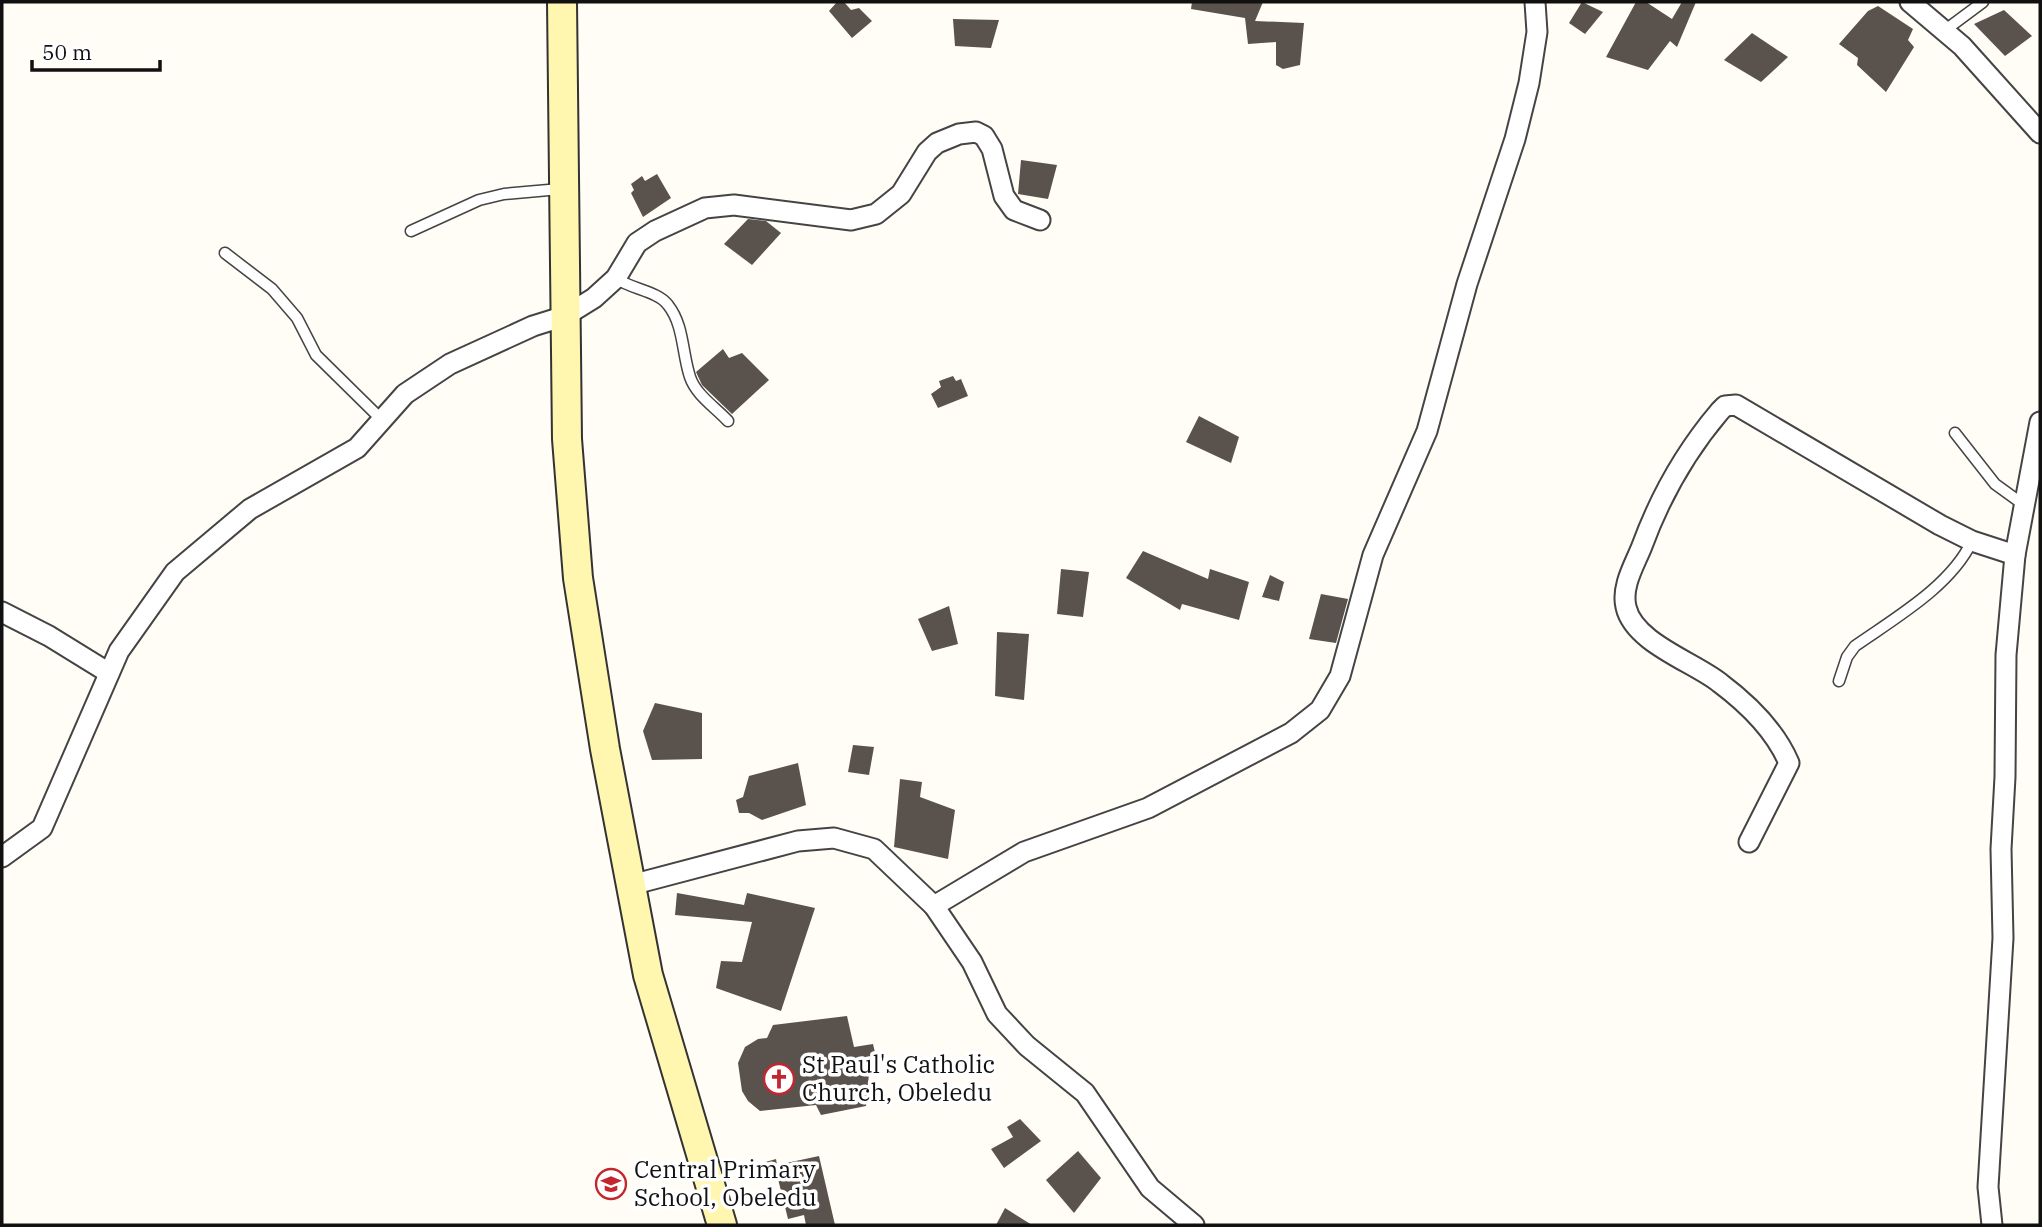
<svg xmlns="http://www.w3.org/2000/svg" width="2042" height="1227" font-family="'IBM Plex Serif',serif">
  <rect width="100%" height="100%" fill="#fffdf5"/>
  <!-- building -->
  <g fill="#5a524d">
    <path d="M837,2H844L851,10L859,8L872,21L852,38L829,11Z"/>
    <path d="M1192,2H1263L1255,21L1304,23L1300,65L1283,69L1276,65V42L1248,44L1245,18L1191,9Z"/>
    <path d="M1582,2L1603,12L1585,34L1569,23Z"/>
    <path d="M1636,2H1646L1672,19L1682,2H1696L1677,47L1670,41L1648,70L1606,57Z"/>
    <path d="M1878,6L1913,29L1908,40L1914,47L1886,92L1857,65L1858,58L1839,44L1868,11Z"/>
    <path d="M2004,10L2032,36L2005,56L1974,24Z"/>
    <path d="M953,19L999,20L991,48L955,46Z"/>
    <path d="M1752,33L1788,57L1761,82L1724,60Z"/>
    <path d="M1021,160L1057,165L1048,199L1018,194Z"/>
    <path d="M657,174L671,198L643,217L631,193L634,190L631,184L642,176L645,181Z"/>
    <path d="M748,219L766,221L781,233L752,265L724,244Z"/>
    <path d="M723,349L729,358L742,353L769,380L732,414L702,385L696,372Z"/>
    <path d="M953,376L956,381L961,379L968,396L938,408L931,394L941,387L939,381Z"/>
    <path d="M1199,416L1239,437L1231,463L1186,442Z"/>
    <path d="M1143,551L1208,579L1210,569L1249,582L1239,620L1182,604L1180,610L1126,578Z"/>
    <path d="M1061,569L1089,572L1083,617L1057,614Z"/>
    <path d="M1270,575L1284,582L1279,601L1262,597Z"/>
    <path d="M1321,594L1348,599L1336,643L1309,639Z"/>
    <path d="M949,606L958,644L932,651L918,619Z"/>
    <path d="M997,632L1029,634L1024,700L995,696Z"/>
    <path d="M655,703L702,713V759L652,760L643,731Z"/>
    <path d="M853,745L874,747L869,775L848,772Z"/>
    <path d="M798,763L806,805L762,820L749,813H739L736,800L743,797L749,776Z"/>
    <path d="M900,779L922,782L920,797L955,810L948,859L894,847Z"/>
    <path d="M677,893L744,905L747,893L815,908L781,1011L716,988L721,961L742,962L752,922L675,915Z"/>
    <path d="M847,1016L854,1047L873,1044L877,1061L870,1063L866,1106L821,1115L816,1105L760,1111L748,1101L742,1091L738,1063L745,1047L758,1039L767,1038L773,1025Z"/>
    <path d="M1020,1119L1041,1141L1004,1168L991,1149L1013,1137L1007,1127Z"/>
    <path d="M1078,1151L1101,1178L1074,1213L1046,1180Z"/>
    <path d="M819,1156L835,1225H806L804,1215L788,1219L777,1175L759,1181L751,1166L776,1159L777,1165Z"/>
    <path d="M1005,1208L1032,1225H996Z"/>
  </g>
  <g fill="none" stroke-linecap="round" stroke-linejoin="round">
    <!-- service casing -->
    <g stroke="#444" stroke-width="13">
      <g id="service">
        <path d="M1944,31L1983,2"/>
        <path d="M411,231L479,200L504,194L560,189"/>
        <path d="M225,253L272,289L297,318L316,355L382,420"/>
        <path d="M616,278C630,289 658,291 668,305C684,325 682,353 690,377C696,395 715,407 728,421"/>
        <path d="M1955,433L1995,484L2024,505"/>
        <path d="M1839,681L1847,657L1855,646C1895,618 1951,586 1972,541"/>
      </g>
    </g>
    <!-- minor casing -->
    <g stroke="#444" stroke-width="23">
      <g id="minor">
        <path d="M1910,2L1962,46L2040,133"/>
        <path d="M2,612L49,636L109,673"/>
        <path d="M1749,842L1789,763C1775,730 1748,704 1720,683C1694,662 1634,643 1626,607C1621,586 1635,564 1642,546C1660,497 1686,451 1720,411L1725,406L1736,405L1940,525L1972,541L2015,555"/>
        <path d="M2,857L42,828L119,651L175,572L250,509L357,448L405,394L450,364L533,326L565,316L594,298L616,278L637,243L655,231L705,208L734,205L851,220L876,214L901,194L927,152L937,143L959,134L976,132L984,136L992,149L1004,196L1014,210L1040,220"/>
        <path d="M631,885L798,841L834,838L874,849L934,906L972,962L997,1014L1027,1046L1085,1093L1150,1188L1194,1225"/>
        <path d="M934,906L1024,852L1148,808L1291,733L1320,710L1340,676L1373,555L1427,431L1467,284L1515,139L1529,83L1537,32L1535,2"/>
        <path d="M1992,1225L1988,1187L2003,938L2001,849L2005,777L2006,655L2015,555L2040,422"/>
      </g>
    </g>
    <!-- secondary casing -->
    <g stroke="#333" stroke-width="32">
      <path id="secondary" d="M562,2L567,439L578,578L605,749L648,975L722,1225"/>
    </g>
    <!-- service -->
    <use href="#service" stroke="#fff" stroke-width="10"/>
    <!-- minor -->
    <use href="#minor" stroke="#fff" stroke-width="19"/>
    <!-- secondary -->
    <use href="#secondary" stroke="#fff6b0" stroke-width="28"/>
  </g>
  <!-- icons -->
  <defs>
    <g id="church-ring" transform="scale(1.575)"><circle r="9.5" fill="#fff" stroke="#c4262e" stroke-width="1.5"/><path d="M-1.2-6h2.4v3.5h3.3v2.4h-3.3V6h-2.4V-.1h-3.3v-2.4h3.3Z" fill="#c4262e"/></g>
    <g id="school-ring" transform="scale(1.575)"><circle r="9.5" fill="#fff" stroke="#c4262e" stroke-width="1.5"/><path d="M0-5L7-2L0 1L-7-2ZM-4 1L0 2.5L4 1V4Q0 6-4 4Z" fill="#c4262e"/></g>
  </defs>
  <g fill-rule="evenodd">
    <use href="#church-ring" x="779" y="1079"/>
    <use href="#school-ring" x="611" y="1184"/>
  </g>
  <g text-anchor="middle" stroke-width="7" stroke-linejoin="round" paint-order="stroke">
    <!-- poi labels -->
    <g font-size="24" fill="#111" stroke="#fff" text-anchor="start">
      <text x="802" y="1073">St Paul's Catholic<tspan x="802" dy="28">Church, Obeledu</tspan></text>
      <text x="634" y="1178">Central Primary<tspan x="634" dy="28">School, Obeledu</tspan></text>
    </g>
  </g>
  <!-- border -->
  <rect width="2042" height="1227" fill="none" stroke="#111111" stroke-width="7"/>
  <!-- scale -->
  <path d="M32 60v10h128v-10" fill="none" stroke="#111111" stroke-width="3.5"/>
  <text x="42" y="60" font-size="21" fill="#111111" stroke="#ffffff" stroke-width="5" paint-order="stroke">50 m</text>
</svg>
